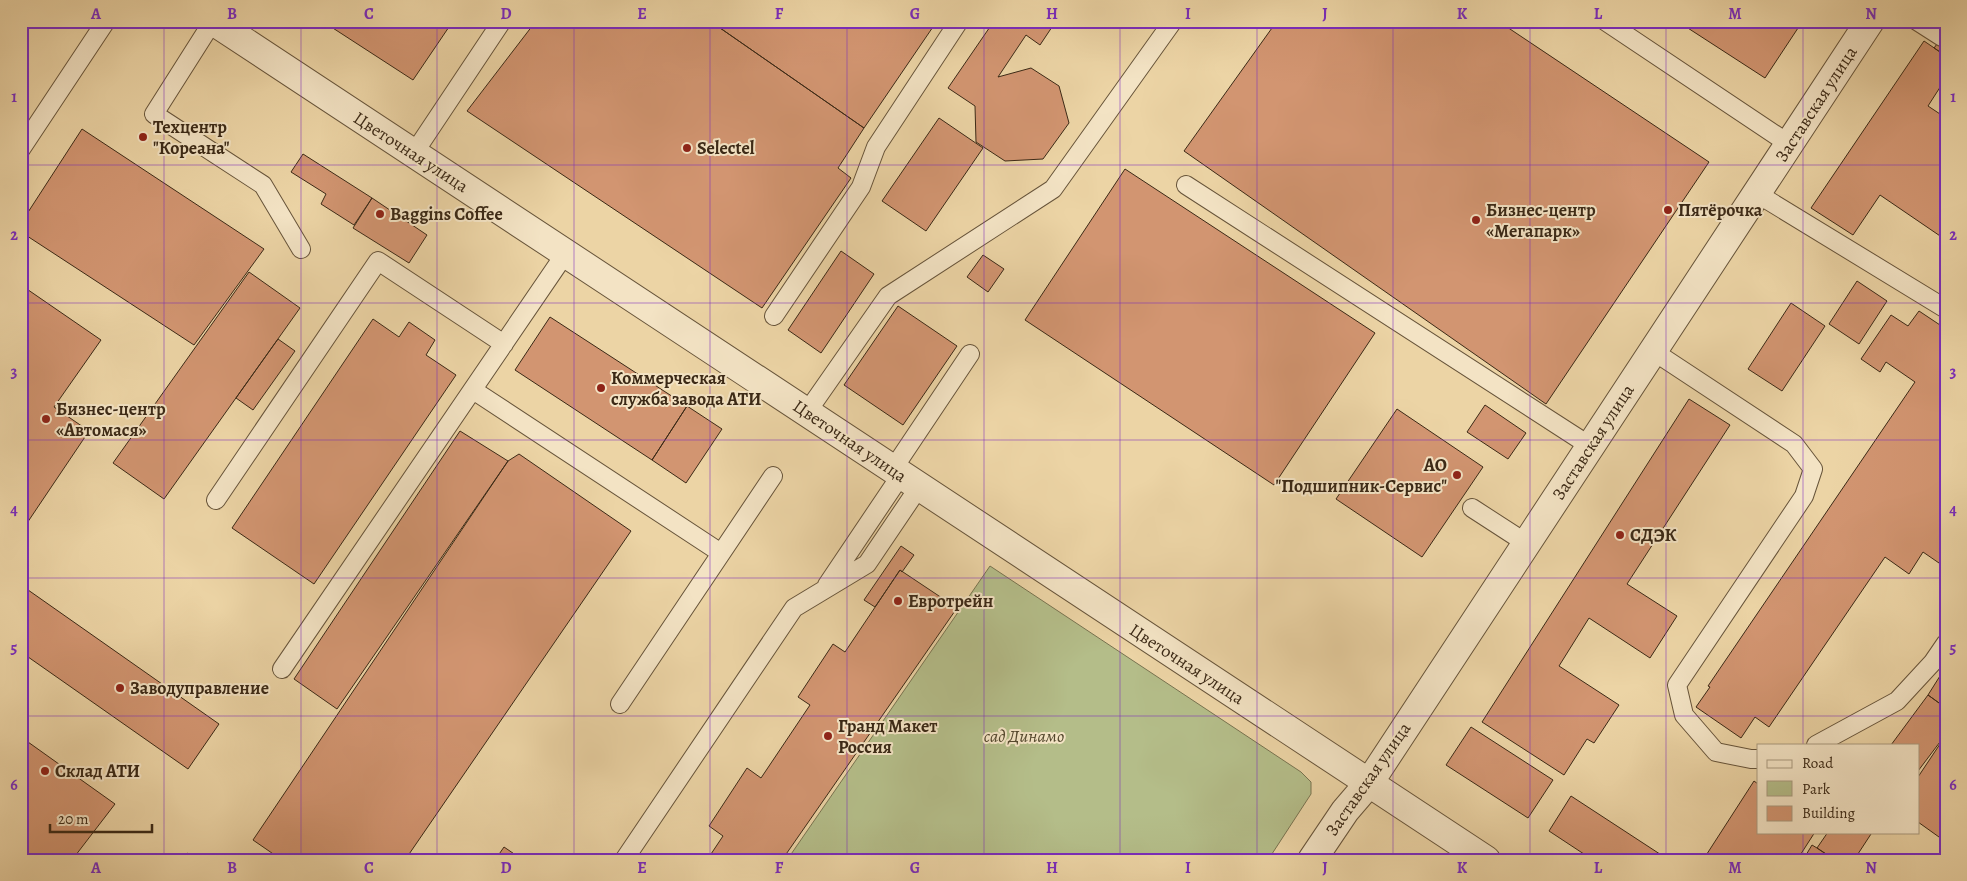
<svg xmlns="http://www.w3.org/2000/svg" width="1967" height="881" font-family="Alegreya,serif">
	<style>
		.green { fill: #b4bd89; stroke: #787350 }
		.building { fill: #d29571; stroke: #3b2916 }
		.lines { fill: none; stroke-linecap: round; stroke-linejoin: round }
		.service-casing { stroke: #67543a; stroke-width: 20 }
		.minor-casing { stroke: #67543a; stroke-width: 30 }
		.service { stroke: #f3e3c4; stroke-width: 18 }
		.minor { stroke: #f3e3c4; stroke-width: 28 }
		.grid { fill: none; stroke: #7b2cbf; stroke-width: 1; stroke-opacity: 0.55 }
		.poi-dot { fill: #8f2418; stroke: #f3e3c4; stroke-width: 2 }
		.labels { text-anchor: middle; stroke-width: 4; stroke-linejoin: round; paint-order: stroke }
		.street-label { font-size: 18px; fill: #3b2916; stroke: #f3e3c4 }
		.poi-label { font-size: 18px; font-weight: bold; fill: #3b2916; stroke: #f3e3c4; text-anchor: start }
		.park-label { font-size: 18px; font-style: italic; fill: #53472d; stroke: #f3e3c4 }
		.neatline { fill: none; stroke: #7b2cbf; stroke-width: 2 }
		.grid-label { font-size: 16px; text-anchor: middle; font-weight: bold; fill: #7b2cbf }
	</style>
	<rect width="100%" height="100%" fill="#ecd4a5"/>
	<filter id="stains"><feTurbulence type="fractalNoise" baseFrequency=".004" numOctaves="4"/><feColorMatrix values="0 0 0 0 .2 0 0 0 0 .09 0 0 0 0 .02 0 0 0 .5 -.17"/></filter>
	<radialGradient id="worn" r=".72"><stop offset=".6" stop-color="#630" stop-opacity="0"/><stop offset="1" stop-color="#630" stop-opacity=".3"/></radialGradient>
	<path class="green" d="M990 566 1301 772 1311 782V794L1268 860H787Z"/>
	<path class="building" d="M21 21H32L21 37Z
		M322 21H453L413 80Z
		M536 21H710L864 128 838 168 851 178 762 308 467 111Z
		M710 21H937L864 128Z
		M994 21H1056L1040 45 1026 35 998 77 1031 68 1059 86 1069 123 1043 159 1005 161 976 142 975 106 948 88Z
		M1277 21H1498L1709 162 1546 404 1184 151Z
		M1677 21H1801L1802 22 1765 78Z
		M1946 32V56L1934 48Z
		M1924 41 1946 56V78L1928 106 1946 118V240L1880 195 1853 235 1811 208Z
		M939 118 983 148 926 231 882 201Z
		M82 129 264 249 194 345 21 232V223Z
		M303 154 372 198 354 225 321 204 326 194 291 172Z
		M1125 169 1375 333 1274 485 1025 320Z
		M372 198 427 235 409 263 353 228Z
		M841 251 874 274 821 353 788 330Z
		M983 255 1004 269 988 292 967 277Z
		M249 272 300 308 164 499 113 463Z
		M1857 281 1887 301 1859 344 1829 324Z
		M21 285 101 340 54 407 89 431 21 532Z
		M1791 303 1825 326 1782 391 1748 369Z
		M898 306 957 346 903 425 844 385Z
		M1919 311 1946 329V553L1939 563 1923 552 1909 574 1885 557 1769 727 1755 717 1741 738 1696 707 1710 687 1708 686 1915 382 1886 362 1880 372 1861 359 1891 315 1908 326Z
		M550 317 687 406 652 460 515 370Z
		M373 319 399 337 409 322 435 340 426 355 456 375 314 584 232 528Z
		M278 339 295 351 253 410 236 398Z
		M1689 399 1730 425 1627 584 1677 616 1650 658 1589 618 1559 666 1619 705 1594 743 1587 739 1564 775 1482 722Z
		M1485 405 1526 433 1508 459 1467 432Z
		M687 406 722 429 686 483 652 460Z
		M1397 409 1483 467 1422 557 1336 499Z
		M460 431 508 461 337 709 294 679Z
		M519 454 631 531 405 860H282L253 840 508 461Z
		M901 546 914 555 902 572 900 570 875 607 864 600Z
		M900 570 957 608 782 860H707L723 836 709 826 747 768 761 778 810 705 798 697 833 644 845 652Z
		M21 585 219 724 188 769 21 652Z
		M1945 668H1946V708L1928 695Z
		M1928 695 1946 708V734L1918 771V745H1891Z
		M1471 727 1553 780 1528 818 1446 765Z
		M1946 735V842L1918 822V777Z
		M21 737 115 804 72 860H21Z
		M1754 781 1758 784V832H1815L1797 860H1703Z
		M1571 796 1669 860H1593L1549 831Z
		M1828 832H1869L1871 834 1854 860H1835L1817 848Z
		M1812 845 1817 848 1835 860H1803Z
		M504 847 523 860H495Z
		M187 853 197 860H183Z"/>
	<g class="lines">
		<defs>
			<path id="service" d="M213 21 154 114 263 185 301 249
				M1605 21 1789 144
				M1917 21 1942 37
				M21 149 106 21
				M414 153 502 21
				M1186 185 1590 446
				M1756 193 1946 309
				M774 316 861 187 876 147 959 21
				M1653 351 1794 444 1813 469 1804 496 1677 685 1684 715 1716 752 1751 759H1758
				M473 390 721 553
				M807 412 888 296 1053 189 1173 21
				M893 469 970 354
				M216 500 378 261 504 344
				M1472 508 1526 543
				M827 585 901 475
				M282 669 565 254
				M620 704 773 476
				M1816 745 1897 701 1933 662 1946 643
				M624 860 794 608 867 564 919 487"/>
			<path id="minor" d="M213 21 1486 860
				M1312 860 1345 811 1369 783 1870 21"/>
		</defs>
		<use href="#service" class="service-casing"/>
		<use href="#minor" class="minor-casing"/>
		<use href="#service" class="service"/>
		<use href="#minor" class="minor"/>
	</g>
	<path class="grid" d="M164 21V860M301 21V860M437 21V860M574 21V860M710 21V860M847 21V860M984 21V860M1120 21V860M1257 21V860M1393 21V860M1530 21V860M1666 21V860M1803 21V745M21 165H1946M21 303H1946M21 440H1946M21 578H1946M21 716H1946M1803 832V860"/>
	<g class="poi-dot">
		<circle cx="143" cy="137" r="5"/>
		<circle cx="687" cy="148" r="5"/>
		<circle cx="1668" cy="210" r="5"/>
		<circle cx="380" cy="214" r="5"/>
		<circle cx="1476" cy="220" r="5"/>
		<circle cx="601" cy="388" r="5"/>
		<circle cx="46" cy="419" r="5"/>
		<circle cx="1457" cy="475" r="5"/>
		<circle cx="1620" cy="535" r="5"/>
		<circle cx="898" cy="601" r="5"/>
		<circle cx="120" cy="688" r="5"/>
		<circle cx="828" cy="736" r="5"/>
		<circle cx="45" cy="771" r="5"/>
	</g>
	<g class="labels">
		<g class="street-label">
			<text transform="translate(1816 104) rotate(-57)" y="6">Заставская улица</text>
			<text transform="translate(411 152) rotate(33)" y="6">Цветочная улица</text>
			<text transform="translate(850 441) rotate(34)" y="6">Цветочная улица</text>
			<text transform="translate(1593 442) rotate(-57)" y="6">Заставская улица</text>
			<text transform="translate(1187 664) rotate(33)" y="6">Цветочная улица</text>
			<text transform="translate(1368 779) rotate(-55)" y="6">Заставская улица</text>
		</g>
		<g class="poi-label">
			<text x="153" y="133">Техцентр<tspan x="153" dy="21">"Кореана"</tspan></text>
			<text x="697" y="154">Selectel</text>
			<text x="1486" y="216">Бизнес-центр<tspan x="1486" dy="21">«Мегапарк»</tspan></text>
			<text x="1678" y="216">Пятёрочка</text>
			<text x="390" y="220">Baggins Coffee</text>
			<text x="611" y="384">Коммерческая<tspan x="611" dy="21">служба завода АТИ</tspan></text>
			<text x="56" y="415">Бизнес-центр<tspan x="56" dy="21">«Автомася»</tspan></text>
			<text x="1447" y="471" text-anchor="end">АО<tspan x="1447" dy="21">"Подшипник-Сервис"</tspan></text>
			<text x="1630" y="541">СДЭК</text>
			<text x="908" y="607">Евротрейн</text>
			<text x="130" y="694">Заводуправление</text>
			<text x="838" y="732">Гранд Макет<tspan x="838" dy="21">Россия</tspan></text>
			<text x="55" y="777">Склад АТИ</text>
		</g>
		<g class="park-label">
			<text x="1024" y="742">сад Динамо</text>
		</g>
	</g>
	<rect width="1967" height="881" fill="none" stroke="#ecd4a5" stroke-width="55"/>
	<rect x="1757" y="744" width="162" height="90" fill="#f3e3c4" stroke="#a9997e"/>
	<rect x="1767" y="760" width="25" height="8" fill="#f3e3c4" stroke="#a9997e"/>
	<text x="1802" y="768" font-size="15" fill="#3b2916">Road</text>
	<rect x="1767" y="781" width="25" height="15" fill="#b4bd89" stroke="#a9997e"/>
	<text x="1802" y="794" font-size="15" fill="#3b2916">Park</text>
	<rect x="1767" y="806" width="25" height="15" fill="#d29571" stroke="#a9997e"/>
	<text x="1802" y="818" font-size="15" fill="#3b2916">Building</text>
	<path d="M50 824v8h102v-8" fill="none" stroke="#3b2916" stroke-width="2.5"/>
	<text x="58" y="824" font-size="15" fill="#3b2916" stroke="#f3e3c4" stroke-width="4" paint-order="stroke">20 m</text>
	<rect x="28" y="28" width="1912" height="826" class="neatline"/>
	<g class="grid-label">
		<text x="96" y="19">A</text>
		<text x="232" y="19">B</text>
		<text x="369" y="19">C</text>
		<text x="506" y="19">D</text>
		<text x="642" y="19">E</text>
		<text x="779" y="19">F</text>
		<text x="915" y="19">G</text>
		<text x="1052" y="19">H</text>
		<text x="1188" y="19">I</text>
		<text x="1325" y="19">J</text>
		<text x="1462" y="19">K</text>
		<text x="1598" y="19">L</text>
		<text x="1735" y="19">M</text>
		<text x="1871" y="19">N</text>
		<text x="14" y="102">1</text>
		<text x="1953" y="102">1</text>
		<text x="14" y="240">2</text>
		<text x="1953" y="240">2</text>
		<text x="14" y="377">3</text>
		<text x="1953" y="377">3</text>
		<text x="14" y="515">4</text>
		<text x="1953" y="515">4</text>
		<text x="14" y="653">5</text>
		<text x="1953" y="653">5</text>
		<text x="14" y="790">6</text>
		<text x="1953" y="790">6</text>
		<text x="96" y="873">A</text>
		<text x="232" y="873">B</text>
		<text x="369" y="873">C</text>
		<text x="506" y="873">D</text>
		<text x="642" y="873">E</text>
		<text x="779" y="873">F</text>
		<text x="915" y="873">G</text>
		<text x="1052" y="873">H</text>
		<text x="1188" y="873">I</text>
		<text x="1325" y="873">J</text>
		<text x="1462" y="873">K</text>
		<text x="1598" y="873">L</text>
		<text x="1735" y="873">M</text>
		<text x="1871" y="873">N</text>
	</g>
	<rect width="100%" height="100%" filter="url(#stains)"/>
	<rect width="100%" height="100%" fill="url(#worn)"/>
</svg>
